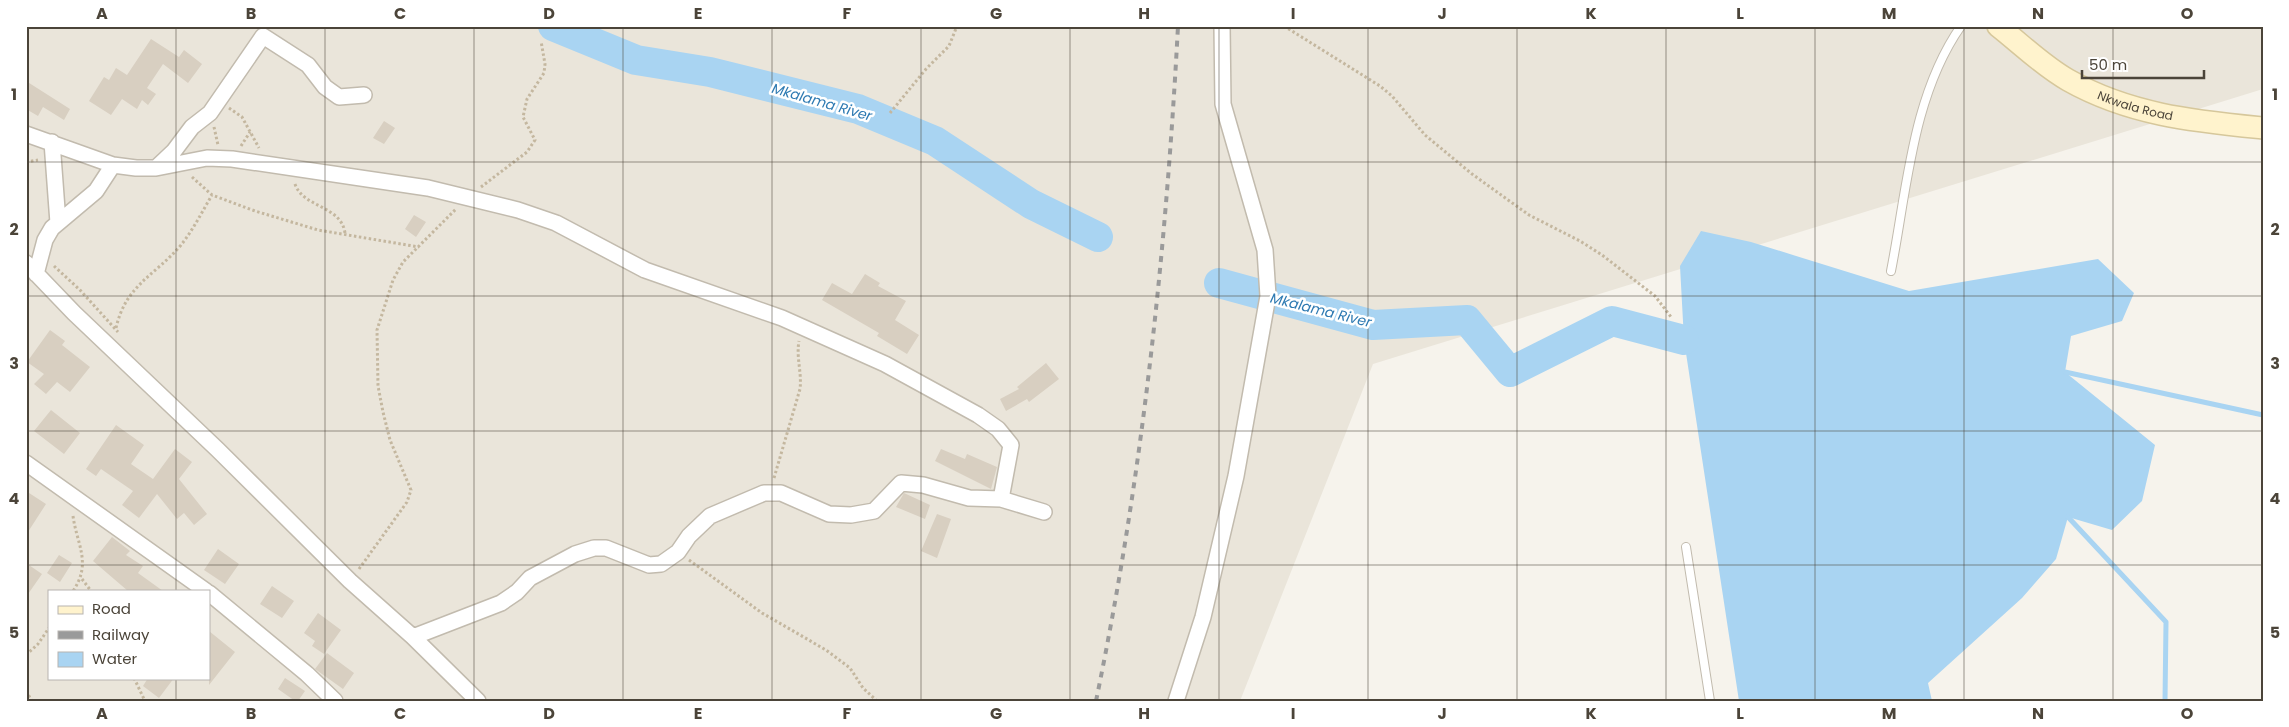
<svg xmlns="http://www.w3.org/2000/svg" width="2289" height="727" font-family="Poppins,sans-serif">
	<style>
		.residential { fill: #eae5da; fill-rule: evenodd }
		.water { fill: #a9d4f2 }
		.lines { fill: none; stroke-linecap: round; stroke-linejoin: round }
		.stream { stroke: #a9d4f2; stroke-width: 5 }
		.river { stroke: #a9d4f2; stroke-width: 30 }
		.building { fill: #d8cfc1 }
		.lane-casing { stroke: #c2bbae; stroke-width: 10 }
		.street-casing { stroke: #c2bbae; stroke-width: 18 }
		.secondary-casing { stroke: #d6c79b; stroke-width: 24 }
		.path { stroke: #c4b79f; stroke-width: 3; stroke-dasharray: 2.5 2.5; stroke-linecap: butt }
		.lane { stroke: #fff; stroke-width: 8 }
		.street { stroke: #fff; stroke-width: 15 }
		.secondary { stroke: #fff3cd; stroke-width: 21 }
		.rail { stroke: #9a9a9a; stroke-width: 4; stroke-dasharray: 6 6; stroke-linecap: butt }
		.grid { fill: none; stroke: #4b4439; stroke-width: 1; stroke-opacity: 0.55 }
		.labels { text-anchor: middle; stroke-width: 5; stroke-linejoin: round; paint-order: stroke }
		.street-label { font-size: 12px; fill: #4b4439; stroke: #fff }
		.water-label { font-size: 14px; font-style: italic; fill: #2e7ab2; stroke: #fff }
		.neatline { fill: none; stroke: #4b4439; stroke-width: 2 }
		.grid-label { font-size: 16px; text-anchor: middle; font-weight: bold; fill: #4b4439 }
	</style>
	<rect width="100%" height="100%" fill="#f6f3ec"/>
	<path class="residential" d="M26 26H2263V89L1373 364 1240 701H26ZM49 591H209V678H49Z"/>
	<path class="water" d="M1701 231 1751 242 1909 291 2098 259 2134 293 2122 321 2071 336 2065 372 2155 445 2142 501 2112 530 2068 517 2056 559 2022 598 1928 683 1932 701H1739L1684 340 1680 266Z"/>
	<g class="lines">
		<path class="stream" d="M2065 372 2263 415
			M2068 517 2166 622 2165 701"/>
		<path class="river" d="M553 26 636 60 710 72 858 109 935 141 1031 204 1098 237
			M1219 283 1373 325 1467 320 1510 372 1612 321 1684 340"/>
	</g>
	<path class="building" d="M151 39 179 57 184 50 202 64 188 83 163 64 147 88 156 94 148 105 142 100 137 109 122 99 111 115 89 101 104 77 109 80 116 68 127 75Z
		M26 81 70 109 64 120 43 107 38 116 26 109Z
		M384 121 395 128 384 144 373 138Z
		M414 215 426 222 416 237 405 229Z
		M865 274 880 283 878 286 906 301 895 320 919 335 907 354 877 336 879 333 822 300 832 283 852 294Z
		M50 330 65 341 62 345 90 367 70 392 57 382 46 394 34 384 44 374 27 362Z
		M1046 363 1059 379 1029 402 1027 399 1006 411 1000 399 1019 389 1017 387Z
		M51 410 80 433 64 454 34 431Z
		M116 425 144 445 131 464 153 479 175 449 192 462 179 479 207 514 194 525 184 513 177 519 157 494 139 518 122 505 133 491 101 469 96 476 86 469Z
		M941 449 965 459 967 454 997 467 991 489 935 461Z
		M26 491 46 504 26 535Z
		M904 493 930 505 925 519 896 507Z
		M937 514 951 519 937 558 921 551Z
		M112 537 130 551 126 555 143 566 138 573 163 591H128L93 561Z
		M218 549 239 564 225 584 204 570Z
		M59 555 72 563 60 582 47 573Z
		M26 563 42 574 26 597Z
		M272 586 294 601 282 618 260 604Z
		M318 613 341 630 324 654 312 646 315 641 304 633Z
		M209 631 235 652 209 685Z
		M327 653 354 673 343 689 315 669Z
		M148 678H174L159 698 143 686Z
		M285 678 305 691 298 701H295L278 689Z"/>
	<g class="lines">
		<defs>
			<path id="lane" d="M1891 271C1907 190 1912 96 1961 26
				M1686 547 1710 701"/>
			<path id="street" d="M26 134 113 165 136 168H156L207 158 232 159 428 188 518 210 556 223 645 270 782 318 885 364 978 415 998 429 1011 445 1001 499
				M52 142 58 223
				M156 168 174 151 192 127 210 113 263 36 308 65 325 87 339 97 364 95
				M26 263 74 313 218 450 350 581 413 637 478 701
				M36 274 45 240 52 228 96 191 113 165
				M26 463 206 591
				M209 593 307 674 335 701
				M413 637 501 603 517 592 530 578 575 554 594 548H606L649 565 661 564 678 552 689 536 710 516 764 493H781L829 514 851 515 874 511 901 483 923 485 969 498 1001 499 1044 512
				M1176 701 1203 617 1236 476 1268 296 1265 250 1223 104 1222 26"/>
			<g id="secondary">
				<path id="s1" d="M1998 26C2021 44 2043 66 2068 80 2130 115 2194 121 2263 128"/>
			</g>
		</defs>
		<use href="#lane" class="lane-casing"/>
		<use href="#street" class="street-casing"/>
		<use href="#secondary" class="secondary-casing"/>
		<path class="path" d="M1284 26 1380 86 1392 96 1425 135 1472 174 1529 215 1580 241 1602 255 1655 296 1671 317
			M229 108 242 117 259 148
			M890 113 926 69 949 46 957 26
			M214 127 218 145
			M241 146 250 132
			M26 162 38 160
			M192 177 212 195 255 211 318 230 419 247
			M295 184C303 208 341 205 345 233
			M481 187 527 152 535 140 523 117 527 99 544 73 545 64 541 41
			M54 266 80 290 118 332
			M116 328C126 284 155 276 181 245 193 230 202 212 212 195
			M774 478 800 389C802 373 796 357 799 341
			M73 516C77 545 92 563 73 591
			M689 560 762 613 826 650 850 668 863 688 877 701
			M359 569 407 502 411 490 390 440 383 412 378 386 377 330 393 280 403 262 456 209
			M82 579 91 591
			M26 655 38 644 49 628
			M134 678 145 701
			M26 691 32 701"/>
		<use href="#lane" class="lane"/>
		<use href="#street" class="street"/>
		<use href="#secondary" class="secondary"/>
		<path class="rail" d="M1096 701C1142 478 1166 253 1178 26"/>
	</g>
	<path class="grid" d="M176 26V591M325 26V701M474 26V701M623 26V701M772 26V701M921 26V701M1070 26V701M1219 26V701M1368 26V701M1517 26V701M1666 26V701M1815 26V701M1964 26V701M2113 26V701M26 162H2263M26 296H2263M26 431H2263M26 565H2263M176 678V701"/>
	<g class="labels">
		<g class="street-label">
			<text dy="4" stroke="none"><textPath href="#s1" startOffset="161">Nkwala Road</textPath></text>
		</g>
		<g class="water-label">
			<text transform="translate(822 102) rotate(16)" y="5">Mkalama River</text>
			<text transform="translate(1321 310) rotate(14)" y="5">Mkalama River</text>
		</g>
	</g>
	<rect width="2289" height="727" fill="none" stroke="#ffffff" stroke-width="55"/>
	<rect x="48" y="590" width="162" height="90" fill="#ffffff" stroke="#b7b4b0"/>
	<rect x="58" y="606" width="25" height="8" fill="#fff3cd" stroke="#b7b4b0"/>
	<text x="92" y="614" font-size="15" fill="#4b4439">Road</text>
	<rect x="58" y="631" width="25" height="8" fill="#9a9a9a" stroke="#b7b4b0"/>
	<text x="92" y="640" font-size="15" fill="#4b4439">Railway</text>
	<rect x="58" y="652" width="25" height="15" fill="#a9d4f2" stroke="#b7b4b0"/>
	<text x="92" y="664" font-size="15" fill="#4b4439">Water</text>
	<path d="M2082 70v8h122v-8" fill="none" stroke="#4b4439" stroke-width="2.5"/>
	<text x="2089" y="70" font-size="15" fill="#4b4439" stroke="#ffffff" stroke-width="4" paint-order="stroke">50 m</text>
	<rect x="28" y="28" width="2234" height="672" class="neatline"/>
	<g class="grid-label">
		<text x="102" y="19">A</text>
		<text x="251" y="19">B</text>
		<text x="400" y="19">C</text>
		<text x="549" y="19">D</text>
		<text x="698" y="19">E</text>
		<text x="847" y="19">F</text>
		<text x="996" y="19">G</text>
		<text x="1144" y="19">H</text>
		<text x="1293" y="19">I</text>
		<text x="1442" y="19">J</text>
		<text x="1591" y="19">K</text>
		<text x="1740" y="19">L</text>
		<text x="1889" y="19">M</text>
		<text x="2038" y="19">N</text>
		<text x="2187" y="19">O</text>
		<text x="14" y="100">1</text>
		<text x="2275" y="100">1</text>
		<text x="14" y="235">2</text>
		<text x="2275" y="235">2</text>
		<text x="14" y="369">3</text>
		<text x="2275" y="369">3</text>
		<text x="14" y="504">4</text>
		<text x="2275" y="504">4</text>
		<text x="14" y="638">5</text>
		<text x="2275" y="638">5</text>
		<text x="102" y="719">A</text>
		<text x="251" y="719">B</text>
		<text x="400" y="719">C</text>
		<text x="549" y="719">D</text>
		<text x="698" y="719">E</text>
		<text x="847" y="719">F</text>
		<text x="996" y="719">G</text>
		<text x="1144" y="719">H</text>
		<text x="1293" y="719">I</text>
		<text x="1442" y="719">J</text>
		<text x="1591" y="719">K</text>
		<text x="1740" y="719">L</text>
		<text x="1889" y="719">M</text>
		<text x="2038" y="719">N</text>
		<text x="2187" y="719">O</text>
	</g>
</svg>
